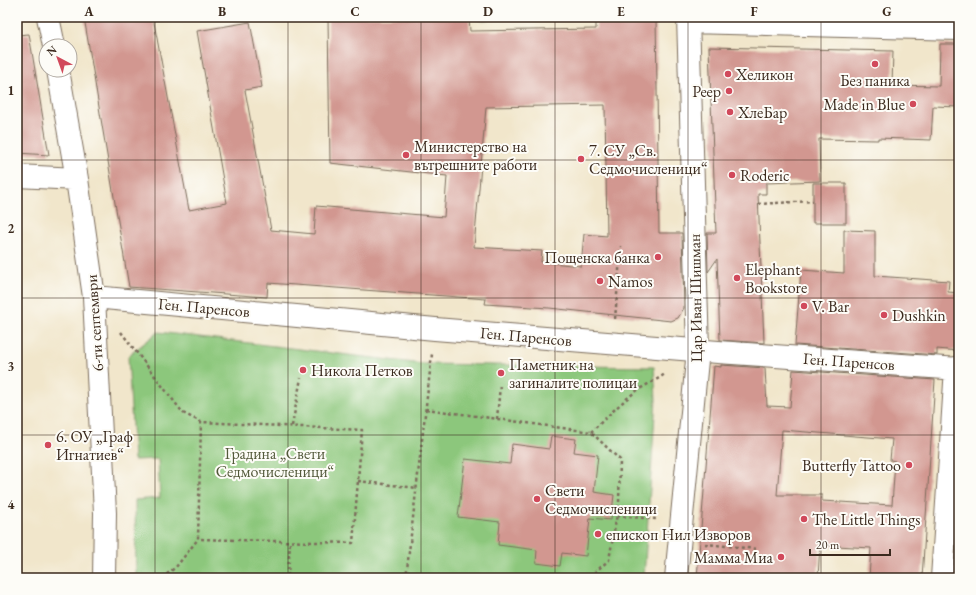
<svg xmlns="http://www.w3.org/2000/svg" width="976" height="595" font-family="'EB Garamond',serif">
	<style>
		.green { fill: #8cc77c; stroke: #64784d }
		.building { fill: #d29790; fill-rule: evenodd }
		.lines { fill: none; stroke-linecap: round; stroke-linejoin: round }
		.minor-casing { stroke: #7b6c5b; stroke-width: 24 }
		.path { stroke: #7b6c5b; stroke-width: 2.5; stroke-dasharray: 3 3; stroke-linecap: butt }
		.minor { stroke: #fff; stroke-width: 22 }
		.grid { fill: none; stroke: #3b2a1e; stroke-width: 1; stroke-opacity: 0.55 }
		.poi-dot { fill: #d1495b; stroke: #fdfcf7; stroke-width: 1.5 }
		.labels { text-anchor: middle; stroke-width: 4; stroke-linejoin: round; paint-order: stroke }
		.poi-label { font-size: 16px; fill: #3b2a1e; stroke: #fdfcf7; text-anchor: start }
		.street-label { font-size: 16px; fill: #3b2a1e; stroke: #fdfcf7 }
		.park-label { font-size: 16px; fill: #53593a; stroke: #fdfcf7 }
		.neatline { fill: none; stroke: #3b2a1e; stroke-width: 1.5 }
		.grid-label { font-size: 13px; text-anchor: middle; font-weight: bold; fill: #3b2a1e }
	</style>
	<rect width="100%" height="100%" fill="#fdfcf7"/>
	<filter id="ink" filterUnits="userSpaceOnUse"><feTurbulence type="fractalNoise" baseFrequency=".025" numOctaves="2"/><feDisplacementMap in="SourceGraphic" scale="8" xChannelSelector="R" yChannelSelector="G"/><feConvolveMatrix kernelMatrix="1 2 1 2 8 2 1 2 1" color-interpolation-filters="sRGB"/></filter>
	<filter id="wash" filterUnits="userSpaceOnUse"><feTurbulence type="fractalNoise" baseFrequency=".012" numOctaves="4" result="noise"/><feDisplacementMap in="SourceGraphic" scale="16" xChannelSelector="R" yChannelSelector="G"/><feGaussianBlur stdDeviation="0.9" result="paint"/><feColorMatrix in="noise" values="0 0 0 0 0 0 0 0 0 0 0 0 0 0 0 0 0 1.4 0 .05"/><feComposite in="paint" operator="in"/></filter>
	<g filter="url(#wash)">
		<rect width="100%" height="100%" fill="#f1e6cb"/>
		<path class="green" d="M479 17H542L479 20Z
			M158 332 423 364 654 367 656 399 644 578H136L135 500 160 498 158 459 134 460 128 356Z"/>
		<g id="blocks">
			<path class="building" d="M84 17H153L189 210 227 203 197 31 250 22 262 87 245 90 271 230 314 234 316 206 444 217 447 176 330 163 328 17H469L470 31 596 29V17H656L659 233H682L684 308 678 318 671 321 549 308 485 304 486 299 268 283 267 297 129 287ZM605 105 607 236 584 234 581 266 541 262 542 251 474 247 486 107Z
				M29 34 49 155 17 153V35Z
				M940 44H959V107L933 106 931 140 878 138V140L819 139 820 181 766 183V194H758L764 343 720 340 717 259 708 272 707 233H716L709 47 893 51 892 85 939 86Z
				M813 183H846V223H813Z
				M844 230 875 231V276L949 281 948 292 959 293V351L937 349V355L795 345 801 270 844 273Z
				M721 365 765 368 767 406 790 407 793 370 935 380 922 578H869L871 548 820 545 818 578 766 574 765 578H697L714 366 721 367ZM782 430 892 439 890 460 895 461 892 505 822 501V495H777Z
				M551 436 576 439 574 452 598 455 594 492 614 495 611 520 590 518 586 556 562 553 560 566 536 563 537 550 498 545 500 522 458 517 465 459 510 464 512 444 549 449Z"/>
		</g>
	</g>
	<g filter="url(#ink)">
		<use href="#blocks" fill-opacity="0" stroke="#7b6c5b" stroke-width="1"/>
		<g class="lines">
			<defs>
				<path id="minor" d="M48 17 54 46
					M688 22 959 29
					M58 70 77 179 94 297 105 513 104 578
					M17 176 77 179
					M94 297 435 329 718 352 959 369
					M676 578 698 350 688 17
					M942 578 956 368"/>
			</defs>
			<use href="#minor" class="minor-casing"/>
			<path class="path" d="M758 204 813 201
				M615 319 621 246
				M121 332 183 413 201 422
				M426 409 591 432 620 460 619 503 609 560 588 578
				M497 419 500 385
				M292 426 301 378
				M591 432C606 418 621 402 638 390 647 384 657 380 665 374
				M358 481 417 488
				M617 516 656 519
				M705 544 758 549
				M288 576 290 542
				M162 578 176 567 198 539 201 422 362 430 353 543 198 539
				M406 578 432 354"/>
			<use href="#minor" class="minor"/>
		</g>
	</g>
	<path class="grid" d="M155 17V578M288 17V578M421 17V578M555 17V578M688 17V578M821 17V578M17 160H959M17 298H959M17 435H959"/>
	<g class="poi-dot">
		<circle cx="875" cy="64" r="4"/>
		<circle cx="728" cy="74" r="4"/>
		<circle cx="729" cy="91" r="4"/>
		<circle cx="913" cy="104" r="4"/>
		<circle cx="730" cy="112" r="4"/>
		<circle cx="406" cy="155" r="4"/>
		<circle cx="581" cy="159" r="4"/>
		<circle cx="732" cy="175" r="4"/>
		<circle cx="658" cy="257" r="4"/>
		<circle cx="737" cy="278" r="4"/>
		<circle cx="600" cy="281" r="4"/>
		<circle cx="804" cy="306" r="4"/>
		<circle cx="884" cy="315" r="4"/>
		<circle cx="303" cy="370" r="4"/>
		<circle cx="501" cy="373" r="4"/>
		<circle cx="48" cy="445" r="4"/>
		<circle cx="909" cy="465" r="4"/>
		<circle cx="537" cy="499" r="4"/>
		<circle cx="804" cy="519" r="4"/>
		<circle cx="598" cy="534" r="4"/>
		<circle cx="781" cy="557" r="4"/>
	</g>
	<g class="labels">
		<g class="poi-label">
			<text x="736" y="80">Хеликон</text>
			<text x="875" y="86" text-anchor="middle">Без паника</text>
			<text x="721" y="97" text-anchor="end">Peep</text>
			<text x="905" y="110" text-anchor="end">Made in Blue</text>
			<text x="738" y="118">ХлеБар</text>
			<text x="414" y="152">Министерство на<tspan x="414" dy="18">вътрешните работи</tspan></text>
			<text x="589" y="156">7. СУ „Св.<tspan x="589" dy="18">Седмочисленици“</tspan></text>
			<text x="740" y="181">Roderic</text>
			<text x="650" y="263" text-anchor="end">Пощенска банка</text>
			<text x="745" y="275">Elephant<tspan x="745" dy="18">Bookstore</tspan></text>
			<text x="608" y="287">Namos</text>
			<text x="812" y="312">V. Bar</text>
			<text x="892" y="321">Dushkin</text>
			<text x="509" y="370">Паметник на<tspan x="509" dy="18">загиналите полицаи</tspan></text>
			<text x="311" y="376">Никола Петков</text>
			<text x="56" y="442">6. ОУ „Граф<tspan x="56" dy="18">Игнатиев“</tspan></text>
			<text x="901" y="471" text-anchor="end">Butterfly Tattoo</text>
			<text x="545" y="496">Свети<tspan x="545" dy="18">Седмочисленици</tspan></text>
			<text x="812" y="525">The Little Things</text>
			<text x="606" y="540">епископ Нил Изворов</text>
			<text x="773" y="563" text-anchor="end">Мамма Миа</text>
		</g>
		<g class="street-label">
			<text transform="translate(695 298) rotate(-91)" y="6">Цар Иван Шишман</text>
			<text transform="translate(204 307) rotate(5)" y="6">Ген. Паренсов</text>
			<text transform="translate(94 323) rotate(-94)" y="6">6-ти септември</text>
			<text transform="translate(526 336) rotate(5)" y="6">Ген. Паренсов</text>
			<text transform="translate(849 361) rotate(4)" y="6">Ген. Паренсов</text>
		</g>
		<g class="park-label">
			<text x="275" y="459">Градина „Свети<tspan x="275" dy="18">Седмочисленици“</tspan></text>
		</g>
	</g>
	<rect width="976" height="595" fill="none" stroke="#fdfcf7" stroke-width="44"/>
	<g transform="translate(58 58) rotate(319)"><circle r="19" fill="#fdfcf7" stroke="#afa8a0"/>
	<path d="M0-3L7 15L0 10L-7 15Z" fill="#d1495b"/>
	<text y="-6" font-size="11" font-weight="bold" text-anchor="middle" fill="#3b2a1e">N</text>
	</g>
	<path d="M810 549v6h80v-6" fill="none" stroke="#3b2a1e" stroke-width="2"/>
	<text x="816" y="549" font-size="12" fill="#3b2a1e" stroke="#fdfcf7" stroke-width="3" paint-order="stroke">20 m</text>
	<rect x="22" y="22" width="932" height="551" class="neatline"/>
	<g class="grid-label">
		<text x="89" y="16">A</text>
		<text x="222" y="16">B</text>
		<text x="355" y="16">C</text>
		<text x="488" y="16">D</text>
		<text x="621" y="16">E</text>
		<text x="754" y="16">F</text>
		<text x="887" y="16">G</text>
		<text x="11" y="95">1</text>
		<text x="11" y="233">2</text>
		<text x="11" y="371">3</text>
		<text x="11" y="509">4</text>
	</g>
</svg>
